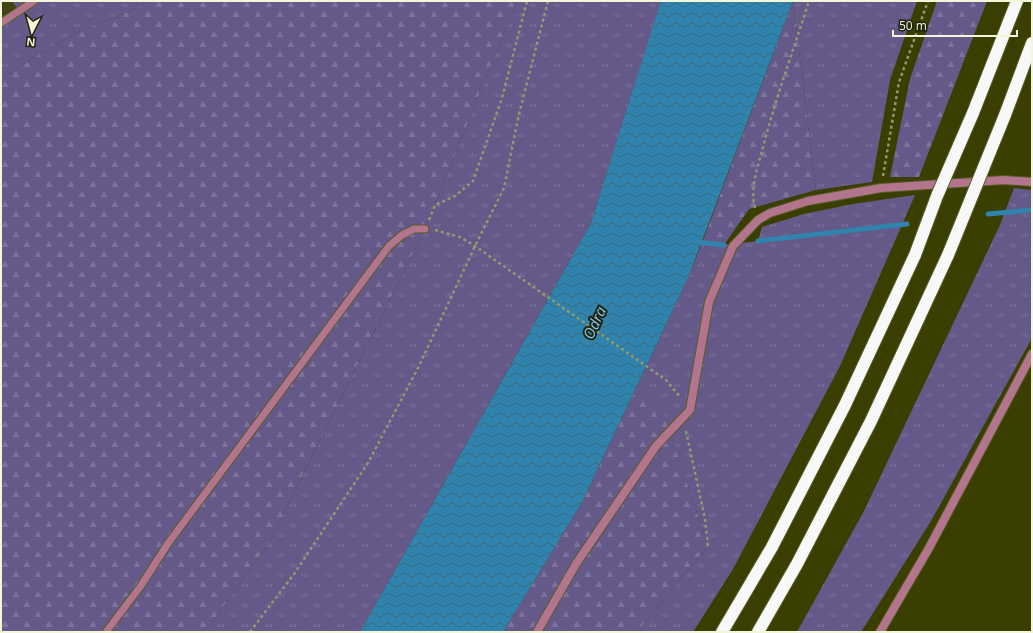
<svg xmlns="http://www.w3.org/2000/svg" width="1033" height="633" font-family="'Open Sans',sans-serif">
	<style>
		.built { fill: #404513 }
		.grass { fill: url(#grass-tufts) }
		.forest { fill: url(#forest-firs) }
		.water { fill: url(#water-waves) }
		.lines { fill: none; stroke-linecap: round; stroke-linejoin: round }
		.stream { stroke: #2f83ad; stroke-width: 5 }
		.service-casing { stroke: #575c24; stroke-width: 9 }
		.minor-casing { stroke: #575c24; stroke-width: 10 }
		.motorway-casing { stroke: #575c24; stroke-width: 14 }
		.path { stroke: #94996b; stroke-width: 2.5; stroke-dasharray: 3 3; stroke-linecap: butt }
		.service { stroke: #b3748d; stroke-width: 7 }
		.minor { stroke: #b3748d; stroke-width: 8 }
		.motorway { stroke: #f8f8f8; stroke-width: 12 }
		.motorway-bridge-casing { stroke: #575c24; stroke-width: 14; stroke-linecap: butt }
		.motorway-bridge { stroke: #f8f8f8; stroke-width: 12 }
		.labels { text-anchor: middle; stroke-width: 4; stroke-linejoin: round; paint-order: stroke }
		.water-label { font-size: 15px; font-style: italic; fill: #7fc9f3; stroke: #21240d }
	</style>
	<defs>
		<pattern id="grass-tufts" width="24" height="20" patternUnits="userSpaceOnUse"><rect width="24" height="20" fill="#65598a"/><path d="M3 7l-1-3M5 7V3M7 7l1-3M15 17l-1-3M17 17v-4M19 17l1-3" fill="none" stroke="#7c729a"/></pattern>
		<pattern id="forest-firs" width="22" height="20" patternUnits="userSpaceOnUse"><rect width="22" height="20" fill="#65598a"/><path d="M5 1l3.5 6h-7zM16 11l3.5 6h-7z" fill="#7c729a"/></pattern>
		<pattern id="water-waves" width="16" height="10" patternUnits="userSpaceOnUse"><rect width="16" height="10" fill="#2f83ad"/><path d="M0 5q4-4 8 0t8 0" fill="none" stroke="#396c82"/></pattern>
	</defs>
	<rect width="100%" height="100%" fill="#3a3f01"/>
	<path class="built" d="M1 1H12L19 11 1 23Z"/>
	<path class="grass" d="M12 1H149L116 17 78 32 28 61 1 79V23L19 11Z
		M517 1H662L591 223 360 632H205L270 541 425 229Z
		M793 1H917L890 80 872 182 816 190Z
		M1014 188 1032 190V338L931 521 861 632H797L864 511 1000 225Z
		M915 195 840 366 733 569 693 632H637L708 546 664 415 638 384 688 278 702 243 724 245 758 241 762 227 804 214 853 204Z"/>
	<path class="forest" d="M149 1H517L425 229 270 541 205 632H1V79L28 61 78 32 116 17Z
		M793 1 816 190 749 209 724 245 702 243Z
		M937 1H987L919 177H890L910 79Z
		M638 384 664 414 708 546 637 632H503L581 504Z"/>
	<path class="water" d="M661 1H793L688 278 581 504 503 632H360L591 223Z"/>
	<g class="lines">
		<path class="stream" d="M988 214 1032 210
			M758 241 907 224
			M696 242 724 245"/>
		<defs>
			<path id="service" d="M1 23 34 1
				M106 632 140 587 169 542 389 246 402 235 414 229H425"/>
			<path id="minor" d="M537 632 576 564 656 446 690 410 709 302 733 246 758 220 770 213 808 201 881 188 1004 180 1032 182
				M880 632 929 548 1032 354"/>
			<path id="motorway" d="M973 113 1017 1
				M1005 115 1032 43
				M722 632 772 547 845 405 915 255
				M758 632 797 564 871 421 948 255"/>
		</defs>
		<use href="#service" class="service-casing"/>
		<use href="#minor" class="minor-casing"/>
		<use href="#motorway" class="motorway-casing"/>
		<path class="path" d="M883 176 899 82 928 1
			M755 208C750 189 757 169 762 151 775 100 793 51 809 1
			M429 220 435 205 455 196 473 181 502 98 527 1
			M435 230 460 237 475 246 666 380 680 397
			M686 431 705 519 708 546
			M250 632 294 574 368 463 419 366 475 246 504 188 519 114 548 1"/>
		<use href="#service" class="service"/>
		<use href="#minor" class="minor"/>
		<use href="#motorway" class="motorway"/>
		<defs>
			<path id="motorway-bridge" d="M915 255 937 196 973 113
				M948 255 1005 115"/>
		</defs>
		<use href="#motorway-bridge" class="motorway-bridge-casing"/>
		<use href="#motorway-bridge" class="motorway-bridge"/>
	</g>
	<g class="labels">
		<g class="water-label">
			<text transform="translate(595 323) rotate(-65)" y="5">Odra</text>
		</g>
	</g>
	<rect width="1033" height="633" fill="none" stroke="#f2f7d9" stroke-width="4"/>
	<g transform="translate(32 32) rotate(186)" stroke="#21240d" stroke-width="3" paint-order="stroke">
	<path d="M0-3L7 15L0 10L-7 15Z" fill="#f2f7d9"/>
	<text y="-6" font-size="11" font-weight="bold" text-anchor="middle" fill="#f2f7d9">N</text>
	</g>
	<path d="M893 30v6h124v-6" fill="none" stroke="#f2f7d9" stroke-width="2"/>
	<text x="899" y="30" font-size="12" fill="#f2f7d9" stroke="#21240d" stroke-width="3" paint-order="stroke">50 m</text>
</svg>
